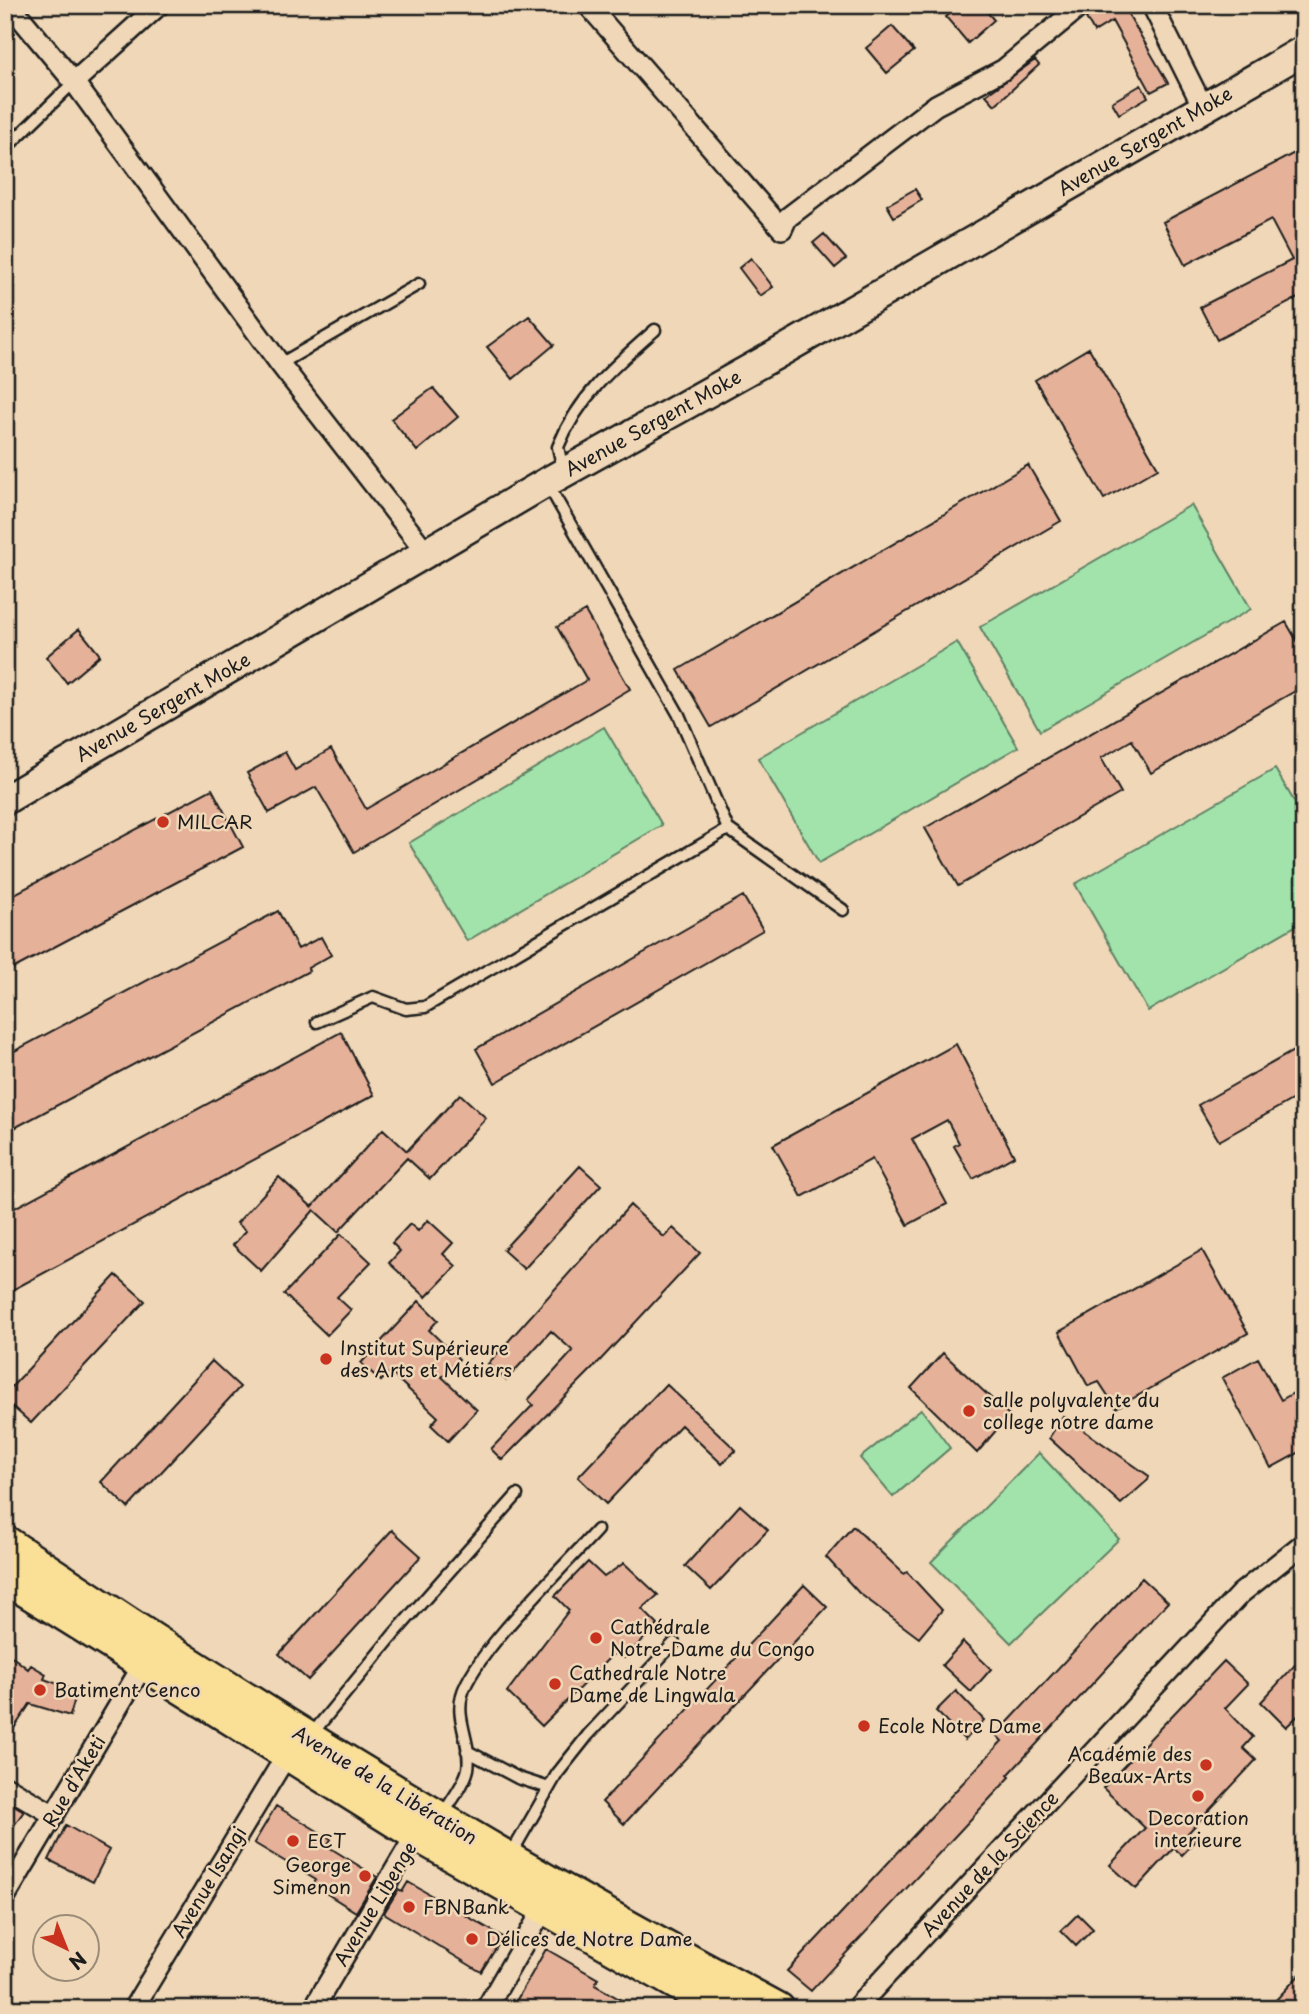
<svg xmlns="http://www.w3.org/2000/svg" width="1309" height="2014" font-family="'Playpen Sans',sans-serif">
	<style>
		.green { fill: #a2e3ac; stroke: #5f8064; stroke-width: 2 }
		.building { fill: #e6b199; stroke: #1c1c1c; stroke-width: 2 }
		.lines { fill: none; stroke-linecap: round; stroke-linejoin: round }
		.lane-casing { stroke: #1c1c1c; stroke-width: 15 }
		.street-casing { stroke: #1c1c1c; stroke-width: 24 }
		.secondary-casing { stroke: #1c1c1c; stroke-width: 33 }
		.primary-casing { stroke: #1c1c1c; stroke-width: 37 }
		.lane { stroke: #efd7b7; stroke-width: 10 }
		.street { stroke: #efd7b7; stroke-width: 19 }
		.secondary { stroke: #efd7b7; stroke-width: 28 }
		.primary { stroke: #fadf96; stroke-width: 32 }
		.poi-dot { fill: #c8321e; stroke: #efd7b7; stroke-width: 2.5 }
		.labels { text-anchor: middle; stroke-width: 5; stroke-linejoin: round; paint-order: stroke }
		.street-label { font-size: 19px; fill: #1c1c1c; stroke: #efd7b7 }
		.poi-label { font-size: 19px; fill: #1c1c1c; stroke: #efd7b7; text-anchor: start }
	</style>
	<rect width="100%" height="100%" fill="#efd7b7"/>
	<filter id="ink" filterUnits="userSpaceOnUse"><feTurbulence type="fractalNoise" baseFrequency=".0143" numOctaves="2"/><feDisplacementMap in="SourceGraphic" scale="14" xChannelSelector="R" yChannelSelector="G"/><feConvolveMatrix kernelMatrix="1 2 1 2 8 2 1 2 1" color-interpolation-filters="sRGB"/></filter>
	<g filter="url(#ink)">
		<path class="green" d="M1191 505 1251 609 1040 731 980 627Z
			M957 642 1018 747 819 863 758 758Z
			M604 727 662 825 467 941 409 843Z
			M1275 769 1304 818V921L1148 1011 1075 884Z
			M921 1409 950 1448 893 1497 860 1458Z
			M1039 1453 1119 1539 1011 1643 931 1562Z"/>
		<path class="building" d="M961 5H981L994 20 968 43 946 17Z
			M1104 5H1137L1127 12 1168 83 1151 92 1112 21 1094 32 1086 18Z
			M892 26 914 51 887 73 866 48Z
			M1035 60 1039 65 995 105 986 95Z
			M1141 85 1148 97 1119 114 1112 102Z
			M1304 148V295L1217 340 1200 307 1292 260 1271 220 1185 265 1163 222Z
			M915 189 922 200 894 217 887 205Z
			M824 234 846 259 835 268 813 243Z
			M751 258 773 287 760 296 739 268Z
			M529 316 554 345 513 379 487 347Z
			M1089 348 1158 468 1104 499 1035 380Z
			M433 388 458 417 417 451 391 419Z
			M1028 465 1061 521 711 727 678 670Z
			M585 611 630 689 354 852 316 787 269 813 247 773 285 752 295 770 331 749 366 809 587 680 557 627Z
			M1286 622 1304 653V686L1151 773 1132 740 1101 758 1121 793 958 886 925 828Z
			M79 629 100 655 67 683 46 657Z
			M212 789 243 847 5 973V899Z
			M743 896 763 930 495 1083 476 1049Z
			M278 911 298 949 321 937 331 955 308 968 309 971 5 1133V1056Z
			M341 1032 374 1095 5 1294V1213Z
			M956 1044 1014 1156 973 1179 954 1146 959 1143 947 1120 912 1139 947 1204 908 1225 872 1159 802 1197 773 1145Z
			M1304 1045V1093L1219 1141 1198 1105Z
			M460 1094 486 1118 430 1179 407 1158 338 1232 314 1210 261 1271 233 1245 246 1231 237 1223 279 1177 312 1207 383 1129 407 1151Z
			M580 1166 601 1185 524 1269 503 1250Z
			M630 1205 664 1237 673 1228 700 1253 593 1368 502 1460 491 1449 533 1405 528 1400 573 1351 551 1331 506 1380 488 1364Z
			M428 1220 453 1243 443 1254 456 1266 426 1297 389 1263 400 1251 392 1243 410 1224 418 1231Z
			M341 1234 371 1262 337 1297 351 1310 327 1335 284 1294Z
			M1202 1250 1248 1333 1116 1408 1099 1382 1088 1386 1059 1332Z
			M116 1275 145 1301 31 1423 5 1400V1394Z
			M419 1301 438 1320 429 1330 459 1359 442 1377 477 1410 448 1441 431 1425 438 1417 390 1372 381 1381 361 1363Z
			M943 1353 1009 1415 977 1453 911 1388Z
			M1258 1358 1281 1400 1304 1387V1450L1271 1468 1222 1378Z
			M212 1361 240 1387 128 1508 101 1482Z
			M666 1384 736 1450 722 1464 681 1425 606 1504 578 1477Z
			M1063 1416 1149 1476 1148 1480 1121 1504 1049 1438Z
			M740 1505 768 1530 711 1590 685 1566Z
			M853 1526 904 1574 907 1572 942 1610 919 1638 859 1593 826 1557Z
			M392 1530 421 1556 308 1680 279 1654Z
			M588 1562 604 1577 624 1563 658 1595 642 1609 658 1625 624 1658 615 1652 542 1726 507 1692 569 1610 555 1596Z
			M1142 1578 1168 1602 1008 1775 1010 1777 811 1991 787 1971 1002 1741 996 1735Z
			M804 1585 827 1607 624 1824 602 1802Z
			M963 1642 991 1669 971 1692 942 1665Z
			M5 1651 28 1669 31 1665 46 1674 44 1679 77 1691 70 1716 30 1704 5 1742V1708L13 1694 5 1688Z
			M1304 1655V1710L1286 1727 1261 1702Z
			M1224 1661 1248 1684 1225 1708 1253 1737 1243 1748 1256 1760 1188 1833 1196 1840 1182 1855 1174 1848 1136 1889 1110 1865 1145 1828 1103 1788Z
			M956 1691 984 1720 965 1740 936 1711Z
			M5 1800 24 1811 5 1838Z
			M276 1806 331 1839 327 1846 377 1877 356 1912 313 1885 316 1880 254 1843Z
			M66 1825 109 1850 93 1882 49 1860Z
			M408 1882 503 1937 481 1972 384 1913 398 1890 402 1892Z
			M1078 1914 1093 1929 1076 1946 1061 1931Z
			M546 1949 598 1979 595 1985 637 2009H525L515 2003Z
			M1304 1970V2009H1281L1274 2002Z"/>
		<g class="lines">
			<defs>
				<path id="lane" d="M5 149 74 82
					M280 364 419 284
					M563 470 558 447C578 397 615 365 655 330
					M547 483 679 715 728 829 843 910
					M317 1022 373 997 406 1009 425 1007 728 829
					M311 1735 394 1634 517 1495
					M467 1751 518 1778 549 1788
					M442 1816C450 1802 465 1784 468 1769 472 1744 455 1720 462 1695 473 1654 565 1566 597 1530
					M510 1856 557 1774 588 1735 674 1643"/>
				<path id="street" d="M10 5 74 82 280 364 426 552
					M588 5 782 229 787 218 936 105 1003 70 1082 5
					M1152 5 1203 107
					M74 82 159 5
					M5 1786 54 1815
					M5 1897 143 1665
					M133 2009 286 1756
					M313 2009 421 1826
					M486 2009 544 1908
					M855 2009 1240 1594 1304 1543"/>
				<path id="secondary" d="M5 800 547 482 775 355 1304 50"/>
				<path id="primary" d="M5 1542C255 1711 512 1867 778 2009
					M5 1577 416 1834 722 2009"/>
			</defs>
			<use href="#lane" class="lane-casing"/>
			<use href="#street" class="street-casing"/>
			<use href="#secondary" class="secondary-casing"/>
			<use href="#primary" class="primary-casing"/>
			<use href="#lane" class="lane"/>
			<use href="#street" class="street"/>
			<use href="#secondary" class="secondary"/>
			<use href="#primary" class="primary"/>
		</g>
	</g>
	<g class="poi-dot">
		<circle cx="163" cy="822" r="7"/>
		<circle cx="326" cy="1359" r="7"/>
		<circle cx="969" cy="1411" r="7"/>
		<circle cx="596" cy="1638" r="7"/>
		<circle cx="555" cy="1684" r="7"/>
		<circle cx="40" cy="1690" r="7"/>
		<circle cx="864" cy="1726" r="7"/>
		<circle cx="1206" cy="1765" r="7"/>
		<circle cx="1198" cy="1796" r="7"/>
		<circle cx="293" cy="1841" r="7"/>
		<circle cx="365" cy="1876" r="7"/>
		<circle cx="409" cy="1907" r="7"/>
		<circle cx="472" cy="1939" r="7"/>
	</g>
	<g class="labels">
		<g class="street-label">
			<text transform="translate(1145 141) rotate(-30)" y="7">Avenue Sergent Moke</text>
			<text transform="translate(653 423) rotate(-29)" y="7">Avenue Sergent Moke</text>
			<text transform="translate(163 707) rotate(-30)" y="7">Avenue Sergent Moke</text>
			<text transform="translate(74 1781) rotate(-59)" y="7">Rue d'Aketi</text>
			<text transform="translate(385 1785) rotate(31)" y="7">Avenue de la Libération</text>
			<text transform="translate(990 1864) rotate(-47)" y="7">Avenue de la Science</text>
			<text transform="translate(209 1882) rotate(-59)" y="7">Avenue Isangi</text>
			<text transform="translate(375 1904) rotate(-59)" y="7">Avenue Libenge</text>
		</g>
		<g class="poi-label">
			<text x="177" y="829">MILCAR</text>
			<text x="340" y="1355">Institut Supérieure<tspan x="340" dy="22">des Arts et Métiers</tspan></text>
			<text x="983" y="1407">salle polyvalente du<tspan x="983" dy="22">college notre dame</tspan></text>
			<text x="610" y="1634">Cathédrale<tspan x="610" dy="22">Notre-Dame du Congo</tspan></text>
			<text x="569" y="1680">Cathedrale Notre<tspan x="569" dy="22">Dame de Lingwala</tspan></text>
			<text x="54" y="1697">Batiment Cenco</text>
			<text x="878" y="1733">Ecole Notre Dame</text>
			<text x="1192" y="1761" text-anchor="end">Académie des<tspan x="1192" dy="22">Beaux-Arts</tspan></text>
			<text x="1198" y="1825" text-anchor="middle">Decoration<tspan x="1198" dy="22">interieure</tspan></text>
			<text x="307" y="1848">ECT</text>
			<text x="351" y="1872" text-anchor="end">George<tspan x="351" dy="22">Simenon</tspan></text>
			<text x="423" y="1914">FBNBank</text>
			<text x="486" y="1946">Délices de Notre Dame</text>
		</g>
	</g>
	<rect width="1309" height="2014" fill="none" stroke="#efd7b7" stroke-width="28"/>
	<rect x="14" y="14" width="1281" height="1986" fill="none" stroke="#1c1c1c" stroke-width="2.5" filter="url(#ink)"/>
	<g transform="translate(66 1948) rotate(137)"><circle r="33" fill="#efd7b7" stroke="#9b8c79" stroke-width="2"/>
	<path d="M0-5L12 26L0 18L-12 26Z" fill="#c8321e"/>
	<text y="-10" font-size="19" font-weight="bold" text-anchor="middle" fill="#1c1c1c">N</text>
	</g>
</svg>
